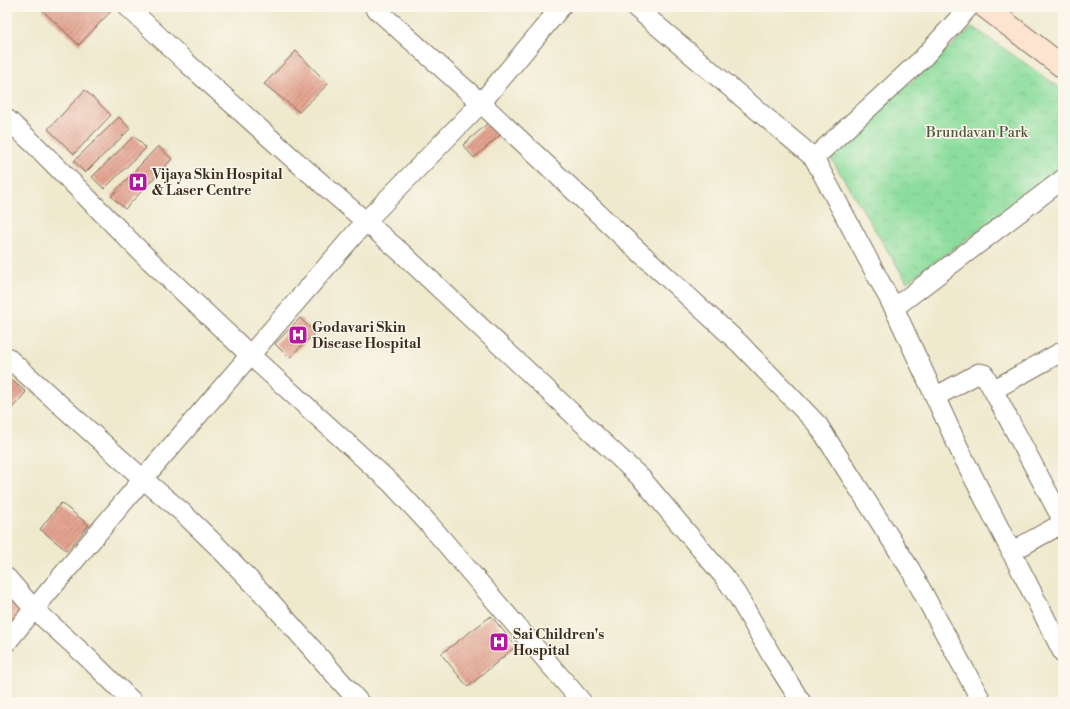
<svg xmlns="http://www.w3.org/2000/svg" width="1070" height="709" font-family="'Libre Bodoni',serif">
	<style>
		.park { fill: url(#park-crowns); stroke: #64845e }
		.building { fill: url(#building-hatch) }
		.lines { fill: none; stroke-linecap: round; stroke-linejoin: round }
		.street-casing { stroke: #7a6d5c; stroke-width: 21 }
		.secondary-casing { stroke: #7a6d5c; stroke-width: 24 }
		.street { stroke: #fff; stroke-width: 19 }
		.secondary { stroke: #fde4d0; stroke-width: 22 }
		.labels { text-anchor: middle; stroke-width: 3; stroke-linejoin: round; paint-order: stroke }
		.park-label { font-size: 14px; fill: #4f573e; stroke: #fbf7ec }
		.poi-label { font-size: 14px; font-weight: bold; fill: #3b2a1e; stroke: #fbf7ec; text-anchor: start }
	</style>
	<defs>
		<pattern id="park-crowns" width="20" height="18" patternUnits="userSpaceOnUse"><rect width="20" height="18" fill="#8cdd9d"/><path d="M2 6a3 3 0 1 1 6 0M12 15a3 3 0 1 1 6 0" fill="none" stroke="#7abe87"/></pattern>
		<pattern id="building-hatch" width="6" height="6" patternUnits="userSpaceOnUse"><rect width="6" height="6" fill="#e4a491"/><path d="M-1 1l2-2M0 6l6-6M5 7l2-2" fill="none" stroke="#ba8676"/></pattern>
	</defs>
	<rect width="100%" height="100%" fill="#fbf7ec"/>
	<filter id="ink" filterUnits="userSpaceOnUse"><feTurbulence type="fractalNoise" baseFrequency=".025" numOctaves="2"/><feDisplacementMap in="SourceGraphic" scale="8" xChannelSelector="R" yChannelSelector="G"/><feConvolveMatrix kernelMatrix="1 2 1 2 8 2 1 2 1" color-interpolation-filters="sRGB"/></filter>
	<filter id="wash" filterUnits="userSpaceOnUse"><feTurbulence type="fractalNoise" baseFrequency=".012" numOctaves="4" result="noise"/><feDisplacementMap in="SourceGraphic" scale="16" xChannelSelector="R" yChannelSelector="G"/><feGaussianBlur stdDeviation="0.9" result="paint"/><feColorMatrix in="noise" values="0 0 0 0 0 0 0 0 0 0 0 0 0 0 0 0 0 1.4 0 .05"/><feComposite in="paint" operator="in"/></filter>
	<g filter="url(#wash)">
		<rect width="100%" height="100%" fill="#efe9ce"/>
		<path class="park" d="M973 27 1063 90V170L907 282 829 155Z"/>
		<g id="blocks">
			<path class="building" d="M47 7H115L79 45 43 11Z
				M296 51 328 84 299 112 264 84Z
				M85 90 111 115 74 154 48 129Z
				M119 117 130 129 85 173 74 161Z
				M495 117 506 130 474 158 463 145Z
				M134 136 146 148 104 189 92 177Z
				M158 146 172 159 125 209 111 196Z
				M300 318 315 333 289 358 275 344Z
				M7 376 26 392 7 414Z
				M61 503 89 525 67 551 40 529Z
				M12 596 29 610 7 635V602Z
				M491 616 516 646 468 687 441 654Z"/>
		</g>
	</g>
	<g filter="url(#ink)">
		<use href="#blocks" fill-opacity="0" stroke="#7a6d5c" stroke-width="1"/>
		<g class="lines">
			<defs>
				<path id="street" d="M128 7 187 63 290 156 403 254 642 479 725 578 737 595 773 658 801 702
					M374 7 481 103 622 236 739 343 818 425 910 569 982 702
					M635 7 814 158 894 308 962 455 1063 653
					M7 119 35 145 141 252 250 355 392 484 429 524 582 702
					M814 158 922 59 969 7
					M894 308 1063 179
					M7 357 143 479 182 512 217 546 270 601 359 702
					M993 390 1063 521
					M935 397 979 373 984 374 993 390 1063 351
					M1011 552 1063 523
					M7 578 34 609 88 658 133 702
					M7 642 34 609 143 479 366 221 481 103 561 7"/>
				<path id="secondary" d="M985 7 1063 67"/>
			</defs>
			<use href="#street" class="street-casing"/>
			<use href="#secondary" class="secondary-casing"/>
			<use href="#street" class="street"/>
			<use href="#secondary" class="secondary"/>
		</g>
	</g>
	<defs>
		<symbol id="hospital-square" viewBox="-11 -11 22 22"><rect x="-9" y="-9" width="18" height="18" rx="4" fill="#b5179e" stroke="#fbf7ec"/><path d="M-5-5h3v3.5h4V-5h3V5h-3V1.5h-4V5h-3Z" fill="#fff"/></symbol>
	</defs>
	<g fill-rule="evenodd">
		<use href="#hospital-square" x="127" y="171" width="22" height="22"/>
		<use href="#hospital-square" x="287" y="324" width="22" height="22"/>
		<use href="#hospital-square" x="488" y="631" width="22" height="22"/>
	</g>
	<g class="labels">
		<g class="park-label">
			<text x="977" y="137">Brundavan Park</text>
		</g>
		<g class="poi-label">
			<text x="152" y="179">Vijaya Skin Hospital<tspan x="152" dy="16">&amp; Laser Centre</tspan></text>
			<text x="312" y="332">Godavari Skin<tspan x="312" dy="16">Disease Hospital</tspan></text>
			<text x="513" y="639">Sai Children's<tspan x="513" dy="16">Hospital</tspan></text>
		</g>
	</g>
	<rect width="1070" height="709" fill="none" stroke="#fbf7ec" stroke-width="24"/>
</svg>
